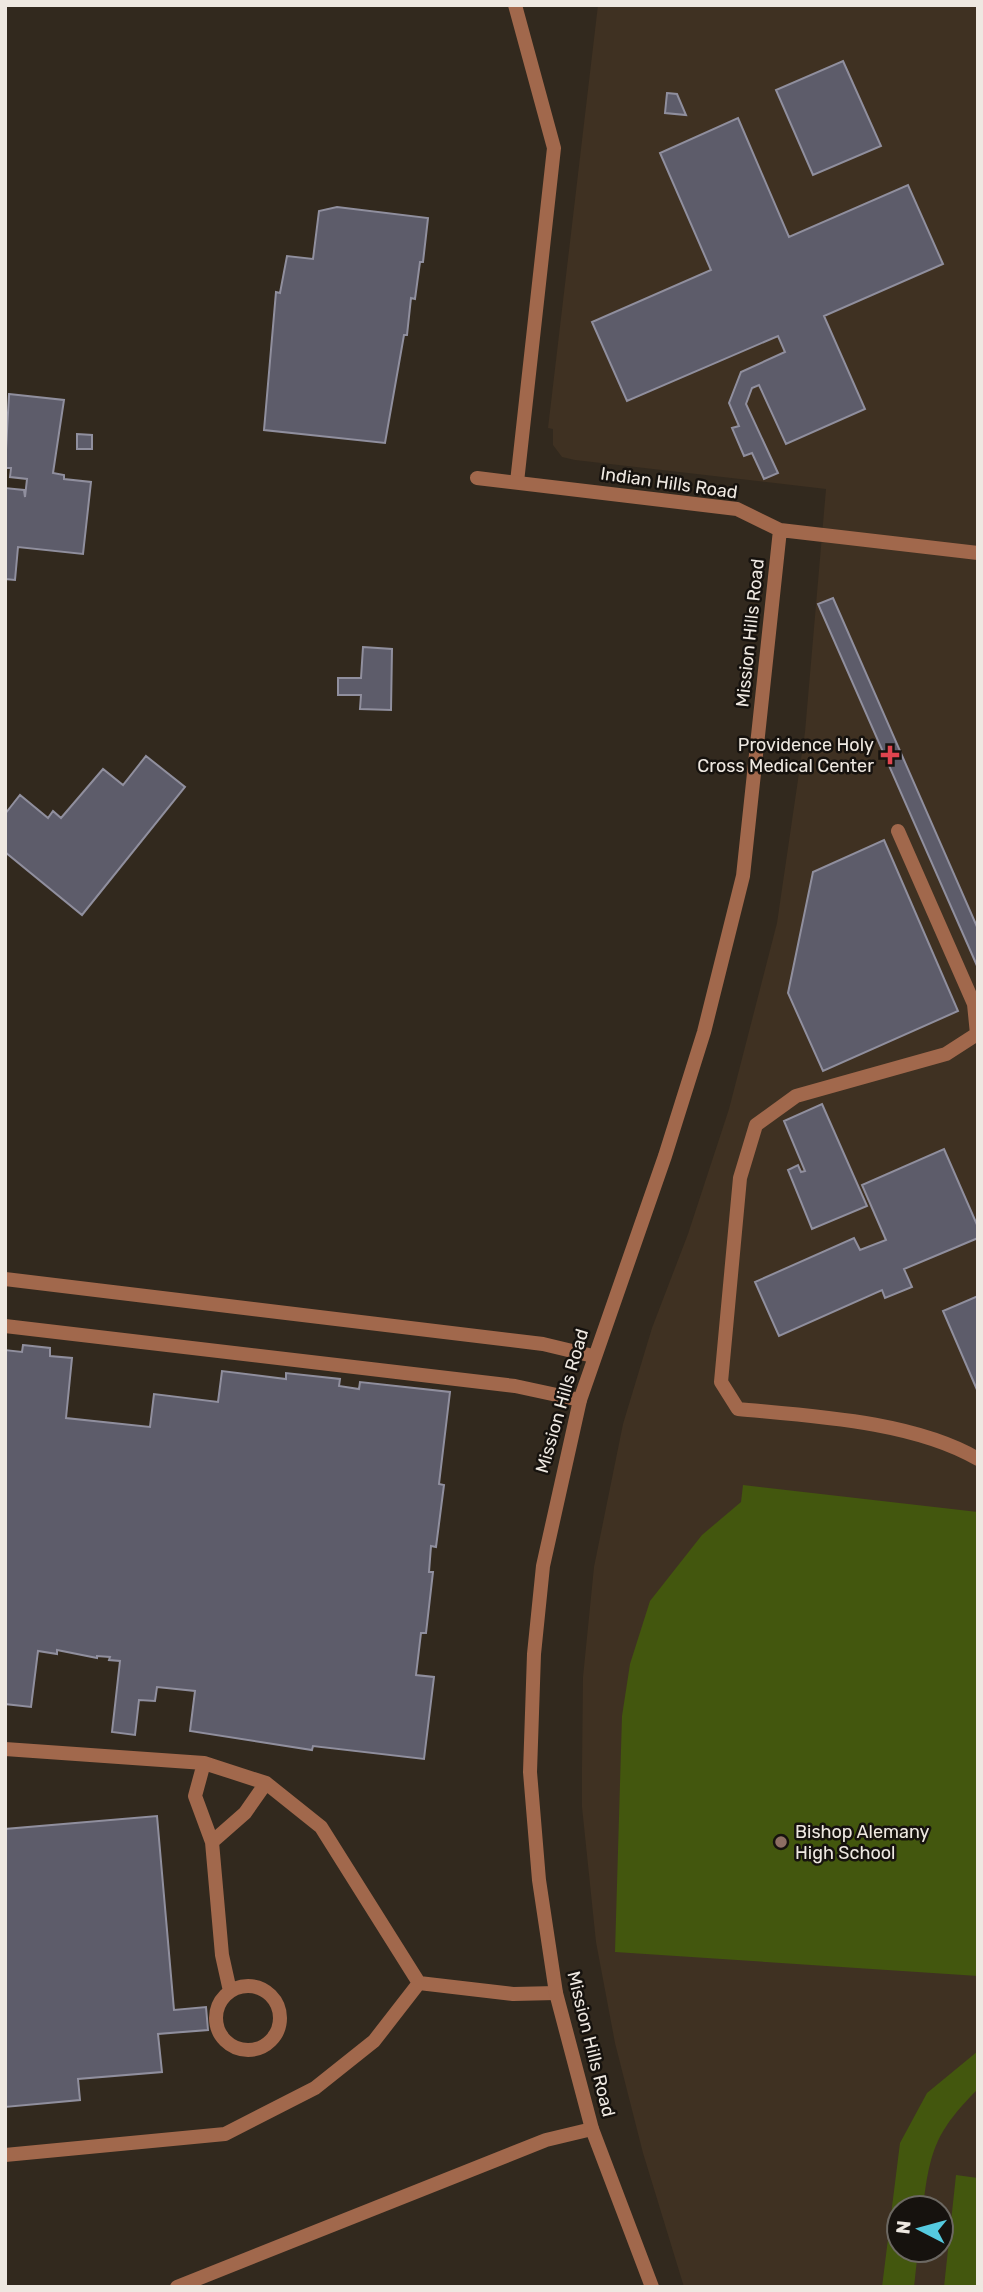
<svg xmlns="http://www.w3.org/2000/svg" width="983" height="2292" font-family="Rubik,sans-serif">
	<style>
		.built { fill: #3f3122; fill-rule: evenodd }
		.green { fill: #43570e }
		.building { fill: #5d5c6a; stroke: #908f9e; stroke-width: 2 }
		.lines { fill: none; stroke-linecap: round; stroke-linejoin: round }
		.service { stroke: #a1684c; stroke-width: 14 }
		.minor { stroke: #a1684c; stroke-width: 14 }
		.health-dot { fill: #e0444e; stroke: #16120e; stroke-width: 2.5 }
		.education-dot { fill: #8d6e63; stroke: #16120e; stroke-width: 2.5 }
		.labels { text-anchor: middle; stroke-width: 5; stroke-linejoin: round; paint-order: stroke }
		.street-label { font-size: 18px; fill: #eee8e1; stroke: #16120e }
		.poi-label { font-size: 18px; fill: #eee8e1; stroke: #16120e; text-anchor: end }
	</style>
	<rect width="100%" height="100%" fill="#32291e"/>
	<path class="built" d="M598 5H978V2287H684L643 2153 615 2043 596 1942 582 1807V1767L583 1677 594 1567 623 1424 652 1328 688 1234 729 1109 777 923 805 732 826 489 575 460 562 457 553 445V429L548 428ZM899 2208H941V2250H899Z"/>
	<path class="green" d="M743 1485 978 1512V1976L615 1952 622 1716 630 1664 650 1601 702 1535 741 1502Z
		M978 2051V2089C936 2131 930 2150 923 2208H899V2250H918L914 2287H882L900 2143 927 2093Z
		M956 2175 978 2178V2287H944Z"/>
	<path class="building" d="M843 61 881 146 813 175 776 90Z
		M667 93 677 94 686 115 665 113Z
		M738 118 789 237 908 185 943 264 824 316 865 409 786 444 759 385 752 388 746 404 778 473 764 479 752 453 744 456 732 428 739 426 729 403 741 372 785 352 778 336 627 401 592 322 711 270 660 153Z
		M337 207 428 218 423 262H420L415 299 411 298 407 335H404L385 443 264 430 276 292 280 293 287 256 313 259 319 211Z
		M9 394 64 400 53 473 64 475V479L91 482 83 554 18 547 15 580 5 579V488L24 490 25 497 27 479 10 477 11 468H5Z
		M77 434 92 435V449H77Z
		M833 598 978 929V968L818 604Z
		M363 647 392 649 391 710 360 709 361 695H338V678H361Z
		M146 756 185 787 82 915 5 852V814L20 795 48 818 53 811 61 818 103 769 123 785Z
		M884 840 958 1011 823 1071 788 993 813 872Z
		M822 1104 867 1206 812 1229 788 1170 798 1165 801 1172 805 1171 784 1121Z
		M944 1149 978 1227V1238L904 1269 912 1287 885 1298 882 1290 779 1336 755 1282 854 1238 860 1250 886 1240 862 1185Z
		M978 1296V1392L943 1311Z
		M23 1345 50 1348V1356L72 1358 66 1418 150 1427 154 1394 218 1402 222 1371 286 1379V1373L340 1379 339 1386 359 1389 360 1382 450 1392 439 1484 444 1485 436 1547 431 1546 429 1572H433L426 1633H421L416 1675 434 1677 424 1759 313 1746 312 1750 190 1731 195 1691 157 1687 155 1701 139 1700 135 1735 112 1732 120 1661 109 1660 110 1657 97 1656V1658L57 1650V1654L38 1651 31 1707 5 1704V1350L22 1352Z
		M157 1816 174 2010 206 2007 208 2030 158 2034 162 2072 78 2079 80 2100 5 2107V1829Z"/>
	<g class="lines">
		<path class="service" d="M515 5 554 148 517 482
			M898 831 974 1004 977 1034 946 1054 796 1096 756 1125 740 1178 721 1382 738 1409C812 1416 913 1421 978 1459
			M5 1279 543 1344 593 1356
			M5 1326 515 1386 580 1400
			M5 1749 204 1763 266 1783 321 1827 419 1983
			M204 1763 195 1796 212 1842 222 1955 230 1991
			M212 1842 245 1813 266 1783
			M419 1983 513 1994 556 1993
			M216 2018a32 32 0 1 1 64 0a32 32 0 1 1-64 0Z
			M5 2155 225 2134 315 2088 374 2041 419 1983
			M177 2287 546 2140 592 2129"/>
		<path class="minor" d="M477 478 737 509 780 530 978 553
			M652 2287 592 2129 556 1993 539 1880 530 1772 534 1654 543 1566 580 1400 665 1156 704 1032 743 876 780 530"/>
	</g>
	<path class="health-dot" d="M886.5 744.5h7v7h7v7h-7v7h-7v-7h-7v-7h7z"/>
	<circle class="education-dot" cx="781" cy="1842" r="7"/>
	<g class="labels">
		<g class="street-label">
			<text transform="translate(669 483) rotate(8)" y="6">Indian Hills Road</text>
			<text transform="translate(750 633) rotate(-84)" y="6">Mission Hills Road</text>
			<text transform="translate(562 1401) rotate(-74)" y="6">Mission Hills Road</text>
			<text transform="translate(591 2044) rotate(76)" y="6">Mission Hills Road</text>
		</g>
		<g class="poi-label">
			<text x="874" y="751">Providence Holy<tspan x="874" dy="21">Cross Medical Center</tspan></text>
			<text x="795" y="1838" text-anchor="start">Bishop Alemany<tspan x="795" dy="21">High School</tspan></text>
		</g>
	</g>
	<rect width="983" height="2292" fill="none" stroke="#eee8e1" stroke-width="14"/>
	<g transform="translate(920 2229) rotate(276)"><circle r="33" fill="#16120e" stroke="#6c6862" stroke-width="2"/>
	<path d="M0-5L12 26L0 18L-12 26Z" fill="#55cadf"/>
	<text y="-10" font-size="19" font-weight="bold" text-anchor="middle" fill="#eee8e1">N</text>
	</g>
</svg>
